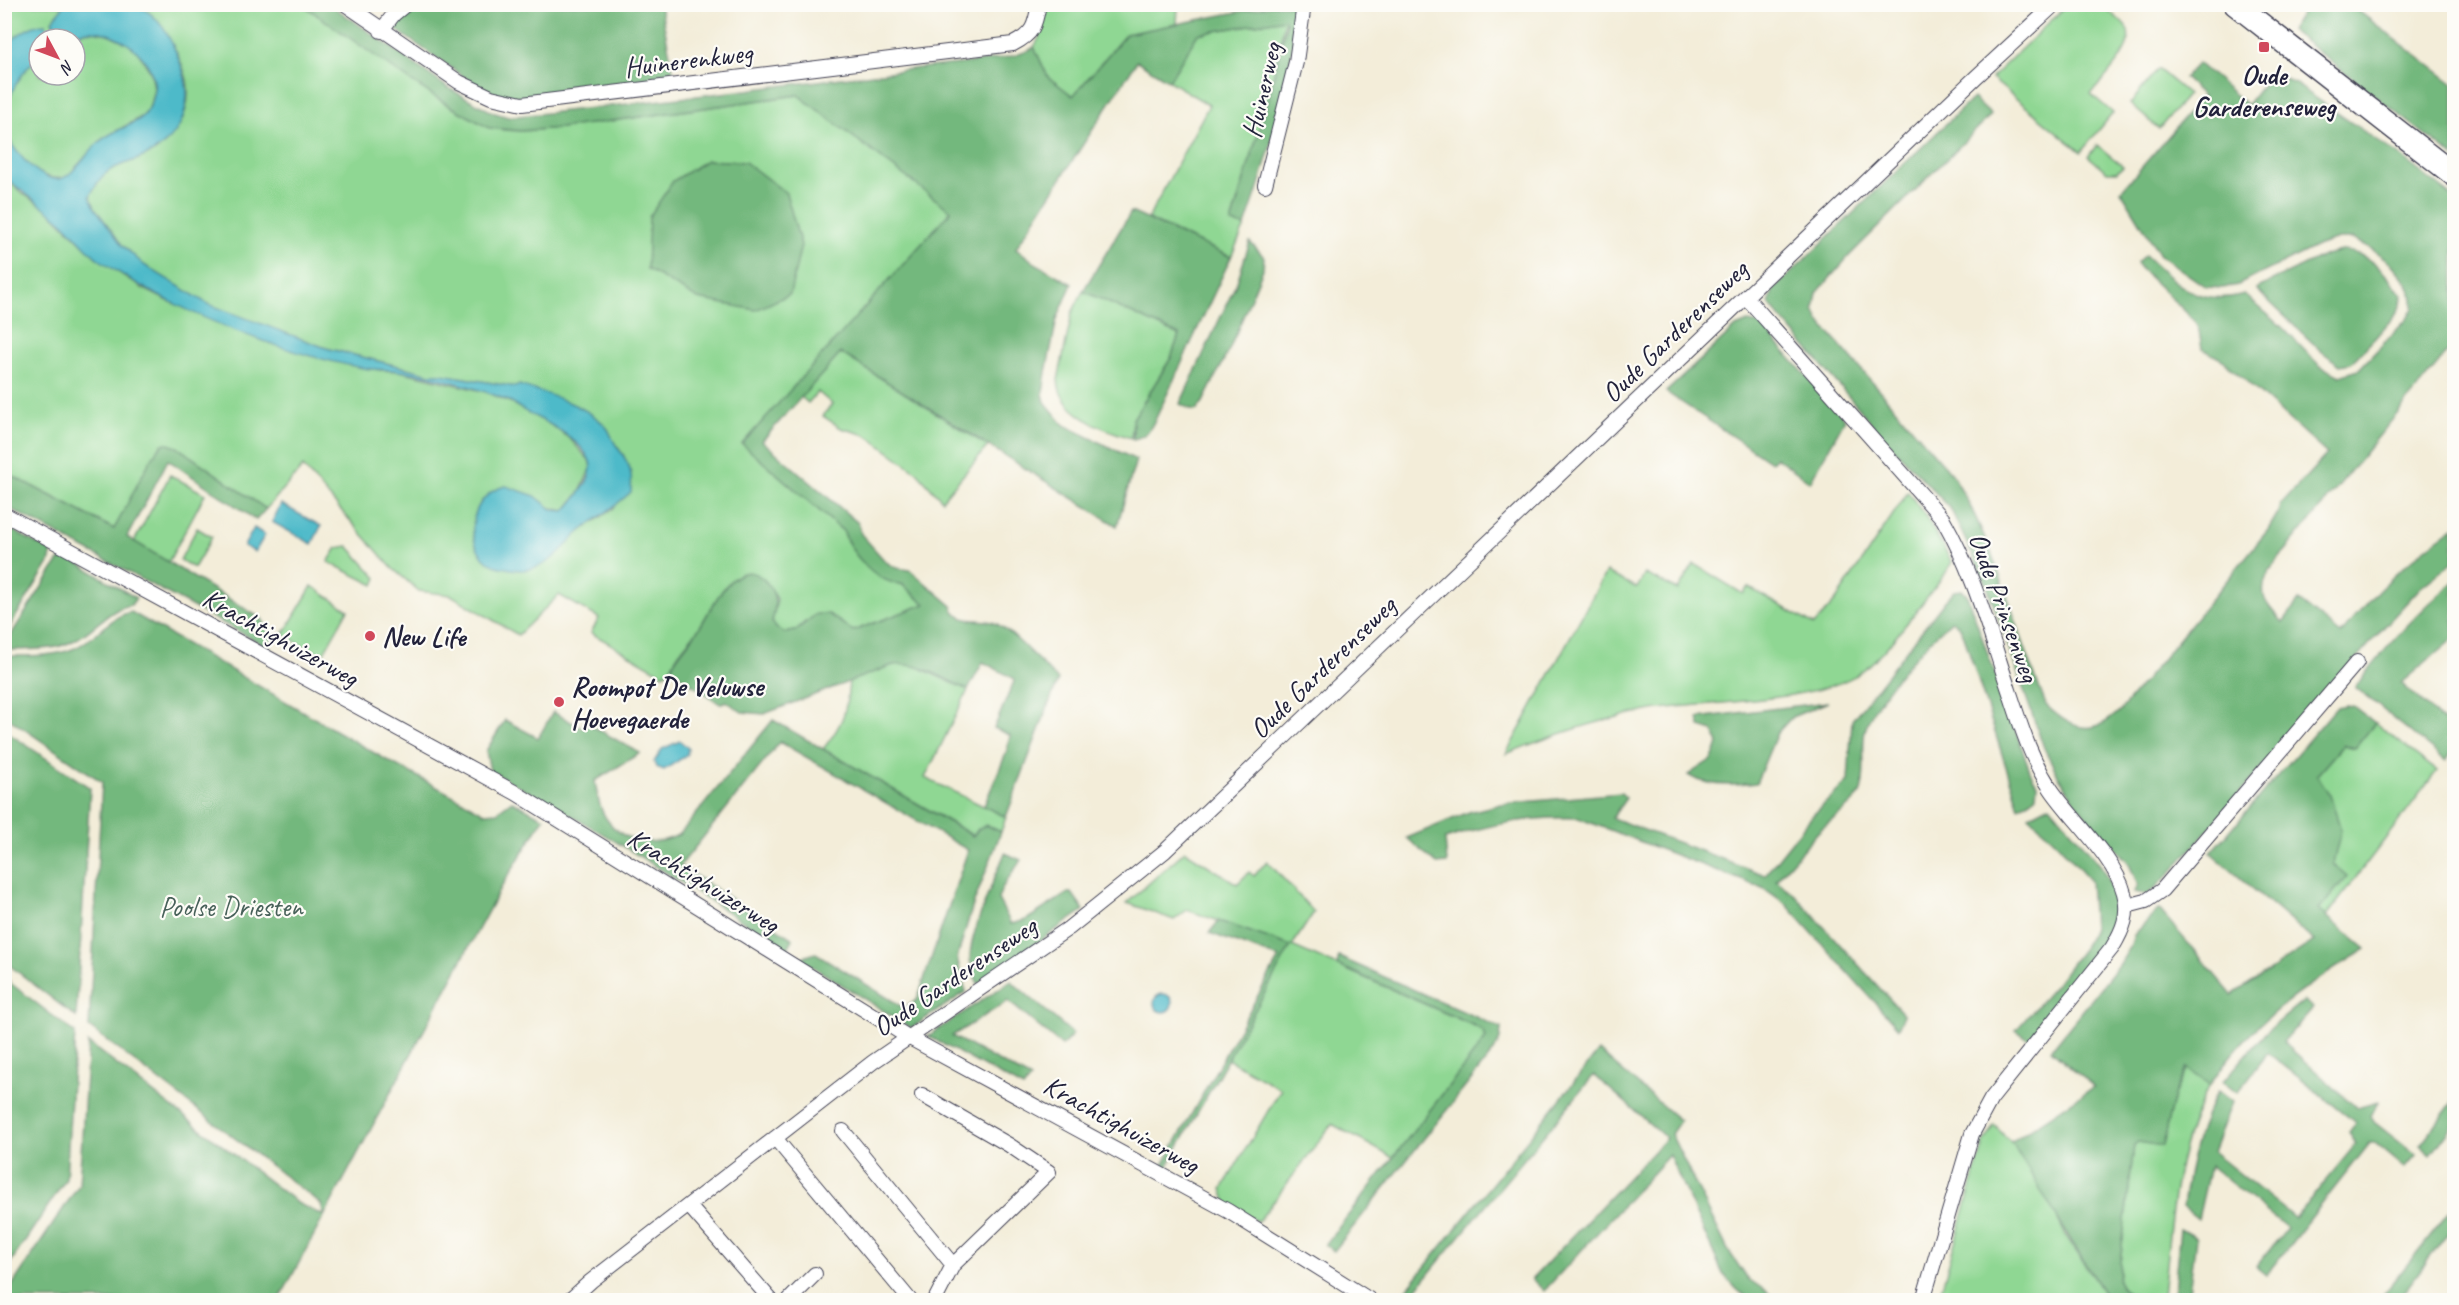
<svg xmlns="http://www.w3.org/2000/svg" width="2459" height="1305" font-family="Caveat,sans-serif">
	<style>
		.green { fill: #8fd793; stroke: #587c67; stroke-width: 1.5; fill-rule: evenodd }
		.forest { fill: #73b87d; stroke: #4a6d5c; stroke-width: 1.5 }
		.water { fill: #4dbac9; stroke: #386e82; stroke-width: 1.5 }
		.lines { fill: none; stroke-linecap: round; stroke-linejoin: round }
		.street-casing { stroke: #414053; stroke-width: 16 }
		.primary-casing { stroke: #414053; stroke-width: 25 }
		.street { stroke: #fff; stroke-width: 14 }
		.primary { stroke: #fff; stroke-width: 22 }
		.poi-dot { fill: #d1495b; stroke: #fdfcf7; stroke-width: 2 }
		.labels { text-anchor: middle; stroke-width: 4.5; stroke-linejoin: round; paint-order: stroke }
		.street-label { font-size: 28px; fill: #22223b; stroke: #fdfcf7 }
		.poi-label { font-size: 28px; font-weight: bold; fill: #22223b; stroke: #fdfcf7; text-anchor: start }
		.park-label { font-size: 28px; fill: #48615a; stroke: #fdfcf7 }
	</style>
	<rect width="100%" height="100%" fill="#fdfcf7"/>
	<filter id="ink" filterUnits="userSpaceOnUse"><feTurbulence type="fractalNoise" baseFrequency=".0167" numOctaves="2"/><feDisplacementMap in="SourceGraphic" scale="12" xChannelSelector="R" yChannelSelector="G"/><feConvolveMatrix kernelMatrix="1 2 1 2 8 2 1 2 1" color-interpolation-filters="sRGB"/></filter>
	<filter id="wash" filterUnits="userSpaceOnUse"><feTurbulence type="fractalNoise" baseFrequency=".008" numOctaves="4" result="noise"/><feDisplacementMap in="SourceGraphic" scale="24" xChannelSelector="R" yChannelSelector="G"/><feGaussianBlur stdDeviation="1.35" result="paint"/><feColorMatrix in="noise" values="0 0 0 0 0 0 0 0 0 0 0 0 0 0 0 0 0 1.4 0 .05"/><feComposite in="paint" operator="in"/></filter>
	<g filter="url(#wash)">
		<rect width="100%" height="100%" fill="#f3edd9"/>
		<path class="green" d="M5 5H64L52 21 65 35 92 31 108 34 127 43 136 49 151 73 154 88 149 109 143 116 102 139 68 176C44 187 13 154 6 132 4 125 6 112 7 105 11 86 27 68 39 54V75H75V39H53L45 24 18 35 5 48Z
			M137 5H303L448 105 489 127 504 130 521 131 561 128 798 95 951 211 743 444 844 532 847 541 876 574 901 584 925 604 853 631 829 614 805 622 795 631 785 633 776 628 772 622 777 599C773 593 769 584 763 579 733 554 712 609 699 628 690 641 674 655 671 670L663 674 591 633 599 618 559 595 518 635 451 595 419 591 392 568 303 467 266 509 177 447 161 445 114 529 5 472 4 177 23 194 46 208 97 258 142 288 166 300 266 341 325 359 379 370 400 371 486 392 512 403 548 423 571 440 589 460 591 467 580 492 565 511 547 507 535 496 558 553 579 532 614 508 624 456 611 439 607 429 593 417 571 404 519 385 516 387 441 374H430L326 348 221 310 192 296 144 265 122 245 95 208 90 196C106 162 118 169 147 155 172 144 190 116 188 88 188 78 183 67 179 58 173 42 151 12 137 5ZM707 160 745 162 790 294 756 309 698 299 673 181Z
			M1046 5H1178L1177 24 1126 34 1073 96 1048 77 1034 47 1040 36Z
			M2085 5H2102C2109 12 2120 19 2126 27 2139 46 2102 80 2091 94L2113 113 2081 152 1991 78 2064 8Z
			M1285 19 1268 101 1231 223 1245 226 1231 257 1148 219 1209 105 1169 81 1197 34Z
			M2158 69 2188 94 2159 129 2130 104Z
			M2097 145 2123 166 2117 172H2107L2088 156Z
			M1083 291 1179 335 1171 358 1133 419 1131 438C1102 429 1060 414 1058 380L1072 313Z
			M841 353 988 446 942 500 917 472 866 435 841 428 823 416 832 404 818 392 808 403 801 397Z
			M170 475 205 494 163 572 128 553Z
			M1908 492 1926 517 1952 562 1945 574C1922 602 1890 650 1862 671 1823 702 1705 702 1653 710 1602 718 1553 735 1506 754L1606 572 1637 588 1645 574 1678 590 1694 564 1743 594 1748 587 1814 625 1836 600Z
			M197 528 212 537 194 568 180 560Z
			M348 546 377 578 374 585 328 562 337 548Z
			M312 586 348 610 322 656 283 635Z
			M902 663 913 665 968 690 925 778 1006 817 1001 832 986 825 974 836 823 749C843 724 847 712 849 681L893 665Z
			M2375 723 2437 771 2326 917 2319 910 2341 830 2317 775 2343 745 2355 748Z
			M1185 851 1237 884 1249 872 1254 876 1267 861 1314 912 1292 946 1477 1027 1484 1032 1486 1039 1393 1158 1332 1124 1258 1222 1227 1204 1222 1189 1281 1089 1227 1059 1291 946 1187 910 1174 920 1127 903Z
			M2187 1068 2210 1085C2173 1148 2170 1225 2163 1297 2146 1296 2125 1300 2118 1280L2134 1145 2138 1142 2162 1145 2174 1095Z
			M1994 1125 2011 1142 2051 1205 2066 1236 2108 1300H1938L1984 1143Z"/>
		<path class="forest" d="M303 5H331L447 87 492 112 508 117C645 103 782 86 919 68 945 65 1016 61 1034 47L1048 77 1073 96 1126 34 1273 5H1300C1289 78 1271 155 1245 226L1231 223 1268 101 1286 24 1285 19 1198 34 1169 81 1137 61 1016 248 1035 263 1072 284 1057 319 1046 372 1043 394 1045 402 1064 425 1136 460 1117 526 841 353 762 441 858 523 861 534 886 562 896 568 910 570 952 606C957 624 977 618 992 622 1008 626 1044 667 1058 680L1006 817 984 806 1007 751 1010 735 994 728 1015 679 983 662 968 690C945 680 919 661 893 665L764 714 742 712 726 701 720 704 670 669C678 653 690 642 700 627 712 608 738 548 767 583 778 597 776 606 772 622L776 628 785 633 795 631 816 614H828L853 631 925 604 902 584C878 584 850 554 844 532L742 444 951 211 798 95 561 128 521 131 489 128 448 105 412 82Z
			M425 5H660L675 80 508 100 489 94 392 27 405 13Z
			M2307 5H2359L2356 9 2454 84V157L2290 30Z
			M2198 63 2247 105 2272 72 2294 83 2401 157 2454 198V344L2269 571C2257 595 2265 604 2283 622L2299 601 2341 634C2373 593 2412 556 2454 527V561L2420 588 2385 626 2167 877 2147 895 2134 892 2138 885 2128 862 2083 813 2059 777 2044 748 1986 583 1950 508 1886 440 1769 304 1773 290 1973 98 1991 115 1850 255 1817 293 1814 309 1819 321 1952 474C1996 544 2015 628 2046 705 2075 733 2097 737 2125 705L2268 530 2278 513 2280 505 2327 454 2223 360 2202 349 2199 331 2194 320 2139 267 2137 262 2145 255C2176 284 2198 307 2244 294L2281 326 2320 366 2340 376 2358 370 2407 319 2413 308V298L2406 281 2390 262 2370 248 2352 239H2339L2319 245 2238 285 2223 288 2206 287 2160 255 2121 191 2203 96 2184 78Z
			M707 160 745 162 786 193 801 245 790 294 756 310 698 299 647 269 649 217 673 181Z
			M1131 212 1231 257 1157 416C1151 428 1147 437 1133 439V419L1171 358 1179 335 1083 291Z
			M1250 242 1264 257 1263 269 1230 348 1203 402 1197 410 1194 411 1180 404 1237 282Z
			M2341 251C2368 250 2387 275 2402 295L2401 305 2396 314 2376 337 2351 363 2340 365 2321 351 2256 289 2325 255Z
			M1748 322 1760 324 1845 419 1810 482 1776 457 1771 462 1666 392 1736 327Z
			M165 443 177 447 266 509 256 520 168 460 127 537 262 619 272 637 269 648 5 506V472L114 529C124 513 152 449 165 443Z
			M5 526 52 552 49 563 5 634Z
			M66 556 136 598 131 605C110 608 94 630 75 640 54 652 28 649 5 650V644L58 562Z
			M2454 582V638L2401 683 2454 731V750L2446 761 2355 687C2384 649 2417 612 2454 582Z
			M1962 590 1966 593 2032 776 2037 784 2036 796 2019 807 1964 636 1959 626 1952 621C1926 642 1873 699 1865 731 1861 751 1867 772 1861 791 1856 804 1829 821 1818 832 1804 848 1790 864 1776 880L1794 894 1904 1015 1898 1028 1786 904 1765 889 1578 818C1533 816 1488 824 1445 839L1447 863 1437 864 1407 838 1469 812 1501 804 1621 793 1626 798 1612 818 1765 875 1813 815 1848 781 1852 720 1945 601 1954 591Z
			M131 612 383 758 485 813 497 812 512 801 544 818 500 889 279 1300H5V1296L79 1185 88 1043 299 1204 324 1216 321 1204 89 1027 102 782 5 716 4 656C27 656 55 657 75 648 95 639 110 616 131 612Z
			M1828 702 1792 717 1777 733 1756 783C1734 786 1707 787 1688 775L1712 759 1718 744 1713 731 1700 727 1698 718Z
			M2346 705 2353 706 2375 723 2355 748 2343 745 2317 775 2330 795 2341 830 2333 864 2347 876 2319 910 2366 949C2307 985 2247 1024 2210 1085L2186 1068 2174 1095 2162 1146 2138 1142 2134 1145 2118 1280C2124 1300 2146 1296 2163 1297V1300H2108C2074 1248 2045 1195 2011 1142L2094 1087 2051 1050 2120 964 2130 947 2134 935 2159 909 2232 995 2314 941 2211 853 2337 707Z
			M553 712 582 728 585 722 640 753 595 781C597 794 599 809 608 821 625 844 657 847 680 834L773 720 973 836 978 829 986 825 1001 832 973 905 957 958 966 992 911 1028 799 958 816 953 904 1008 917 1000 968 850 780 742 680 866 793 939 787 950C689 887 593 824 490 771L486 751 505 720 538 738Z
			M4 730 90 788 76 1017 5 962Z
			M2050 805 2101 866 2115 895 2117 913 2110 935 2030 1040 2016 1030 2056 984 2086 944 2093 928 2090 880 2059 845 2029 816Z
			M1005 853 1021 860 1002 888 998 899 1011 924 1026 920 1068 893H1072L1084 910 978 984C974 975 970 967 970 957 970 934 995 877 1005 853Z
			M1219 921 1291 946 1166 1169 1162 1167 1279 958 1209 933Z
			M1339 957 1501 1028 1500 1039 1494 1051 1334 1251 1325 1245 1486 1038 1484 1032 1477 1027 1337 965Z
			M5 979 75 1033 66 1179 5 1271Z
			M1011 981 1073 1034 1062 1046 1008 1001 952 1036 1031 1079 1023 1088 928 1036Z
			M2304 1001 2313 1008 2283 1042 2357 1108 2378 1102 2371 1116 2374 1122 2416 1155 2405 1168 2375 1143H2370L2266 1275 2256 1267 2287 1228 2210 1166 2198 1219 2183 1207C2188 1167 2197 1126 2218 1091L2232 1102 2213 1152 2295 1218 2356 1144 2349 1132 2356 1123 2268 1053 2237 1093 2223 1082 2265 1033Z
			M1599 1051 1680 1121 1671 1134 1728 1250 1747 1278 1779 1300C1746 1301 1745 1299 1723 1274L1669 1155 1544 1291 1532 1279 1666 1138 1594 1075 1407 1300H1401L1399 1299Z
			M2454 1100V1124L2431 1155 2420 1145Z
			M2454 1206V1225L2398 1300H2379Z
			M2180 1229 2196 1238 2188 1300H2173Z"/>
		<path class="water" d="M64 5H137C160 16 171 38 180 62 195 99 186 136 147 155 119 169 106 162 90 196L95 208 122 245 144 265 208 304 326 348 430 374H441L516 387 519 385C545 393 590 406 607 428 611 433 612 440 616 445 629 463 633 469 631 492 615 507 597 518 580 532 566 544 555 561 537 567 527 571 517 571 506 568 500 567 493 566 489 562 461 541 471 493 506 486L535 496 553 510 565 511C575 499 597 476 589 459 580 441 554 426 536 417 526 413 518 406 509 401 480 388 431 375 399 371 387 369 375 370 363 368 276 352 174 311 100 260 86 250 75 234 62 222 44 206 23 193 5 177L4 48C16 36 28 25 45 24L53 39H39C39 43 40 49 39 53 38 57 32 63 28 67 16 82 8 96 6 116 6 121 4 129 6 134 13 151 48 192 68 175 81 165 89 149 103 139 117 128 139 125 148 110 171 73 128 33 93 31 83 30 70 34 61 36L52 21Z
			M281 504 321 526 312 544 272 522Z
			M254 528 265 535 255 552 244 546Z
			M680 741 688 748 687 755 664 770 656 767 654 762 662 749Z
			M1154 1003a9 9 0 1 1 18 0a9 9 0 1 1-18 0Z"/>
	</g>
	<g filter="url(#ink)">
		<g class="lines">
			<defs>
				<path id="street" d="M345 4 459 82 491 97 522 104 1013 44C1033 34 1035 26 1039 4
					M381 31 394 14 406 4
					M1265 185 1296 62 1304 4
					M1746 297 1943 519C1974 573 1990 634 2010 693 2021 727 2031 759 2051 789 2072 820 2115 858 2124 893 2130 914 2123 930 2112 948L1991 1099 1972 1134 1923 1300
					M4 514 516 793 908 1037 1228 1211 1370 1300
					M2127 906 2146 901 2162 890 2357 662
					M922 1095 1009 1145 1049 1172 953 1265
					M843 1131 953 1265 935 1300
					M775 1138 910 1300
					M689 1206 771 1300
					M570 1300 591 1281 873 1062 1069 928 1165 851 1975 78 2055 4
					M789 1300 815 1274"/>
				<path id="primary" d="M2235 4 2454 175"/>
			</defs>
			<use href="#street" class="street-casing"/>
			<use href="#primary" class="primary-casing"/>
			<use href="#street" class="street"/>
			<use href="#primary" class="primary"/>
		</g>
	</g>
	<g class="poi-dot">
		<rect x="2258" y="41" width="12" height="12" rx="3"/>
		<circle cx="370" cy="636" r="6"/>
		<circle cx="559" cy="702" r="6"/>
	</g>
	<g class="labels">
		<g class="street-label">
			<text transform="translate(688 59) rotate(-7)" y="10">Huinerenkweg</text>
			<text transform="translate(1261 90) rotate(-77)" y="10">Huinerweg</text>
			<text transform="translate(1674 331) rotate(-44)" y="10">Oude Garderenseweg</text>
			<text transform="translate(2005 607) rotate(70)" y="10">Oude Prinsenweg</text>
			<text transform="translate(281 637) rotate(29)" y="10">Krachtighuizerweg</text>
			<text transform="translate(1322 667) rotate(-44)" y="10">Oude Garderenseweg</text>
			<text transform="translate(704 880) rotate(32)" y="10">Krachtighuizerweg</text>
			<text transform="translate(954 976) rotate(-34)" y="10">Oude Garderenseweg</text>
			<text transform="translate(1122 1124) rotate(29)" y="10">Krachtighuizerweg</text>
		</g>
		<g class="poi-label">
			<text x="2264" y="84" text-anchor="middle">Oude<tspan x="2264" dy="32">Garderenseweg</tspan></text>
			<text x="382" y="646">New Life</text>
			<text x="571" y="696">Roompot De Veluwse<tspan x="571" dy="32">Hoevegaerde</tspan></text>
		</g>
		<g class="park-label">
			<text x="231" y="916">Poolse Driesten</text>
		</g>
	</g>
	<rect width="2459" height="1305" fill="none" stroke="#fdfcf7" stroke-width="24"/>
	<g transform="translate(57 57) rotate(131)"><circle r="28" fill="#fdfcf7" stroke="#a5a5ac" stroke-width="1.5"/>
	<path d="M0-4.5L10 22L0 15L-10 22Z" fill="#d1495b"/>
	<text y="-9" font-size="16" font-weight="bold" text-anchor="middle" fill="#22223b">N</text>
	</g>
</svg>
